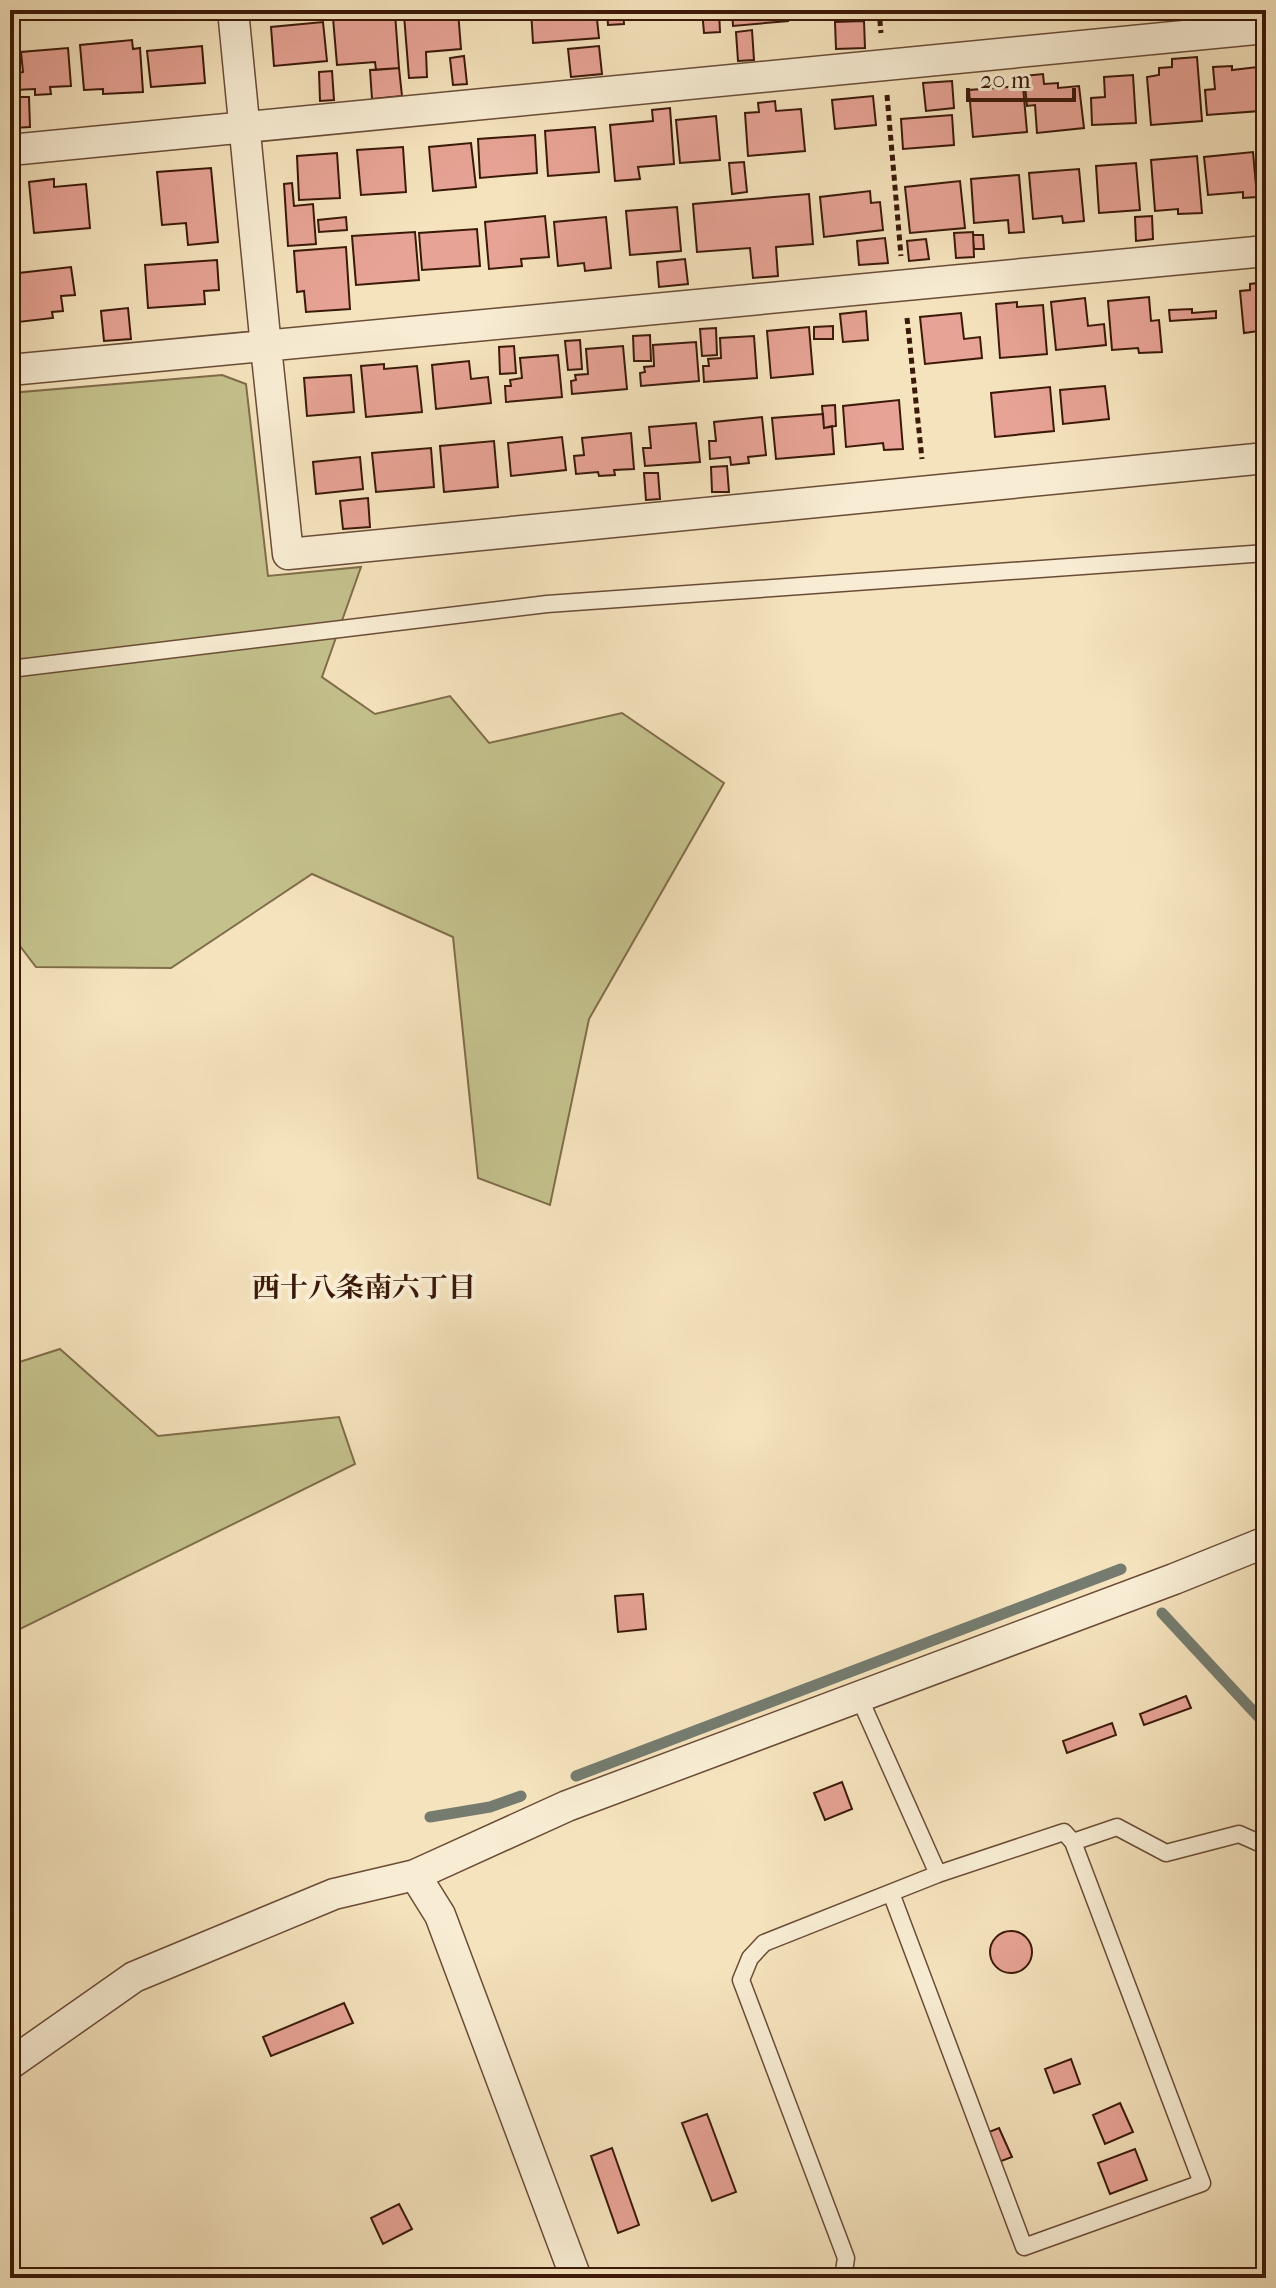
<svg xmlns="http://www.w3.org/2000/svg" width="1276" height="2288" font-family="'IM FELL French Canon','Noto Serif JP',serif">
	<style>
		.green { fill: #c4c18c; stroke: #806d4a; stroke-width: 2 }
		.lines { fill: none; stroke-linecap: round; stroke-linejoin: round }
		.stream { stroke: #757c6f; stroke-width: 11 }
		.building { fill: #e7a395; stroke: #3b1909; stroke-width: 2 }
		.service-casing { stroke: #6a4c36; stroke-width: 19 }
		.minor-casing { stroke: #6a4c36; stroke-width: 33 }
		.path { stroke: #3b1909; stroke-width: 5; stroke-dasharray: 6 4; stroke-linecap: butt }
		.service { stroke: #f8edd4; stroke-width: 16 }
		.minor { stroke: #f8edd4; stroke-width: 30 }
		.labels { text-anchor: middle; stroke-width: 8; stroke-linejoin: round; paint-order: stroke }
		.neighbourhood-label { font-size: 28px; font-weight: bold; fill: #3b1909; stroke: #f8edd4 }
	</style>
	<rect width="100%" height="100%" fill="#f5e3bd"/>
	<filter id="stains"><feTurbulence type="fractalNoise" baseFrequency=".0025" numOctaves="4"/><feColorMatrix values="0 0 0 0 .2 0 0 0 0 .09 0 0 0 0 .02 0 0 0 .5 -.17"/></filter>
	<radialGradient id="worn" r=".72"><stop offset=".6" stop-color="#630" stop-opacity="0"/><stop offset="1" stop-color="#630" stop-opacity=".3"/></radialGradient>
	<path class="green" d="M222 375 246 384 268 576 361 567 322 677 375 714 450 696 489 743 622 713 724 783 589 1019 550 1205 478 1178 453 937 312 874 171 968 36 967 10 933V867L15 831 10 832V393Z
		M60 1349 158 1436 339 1417 355 1464 10 1634V1365Z"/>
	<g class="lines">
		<path class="stream" d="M1162 1613 1266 1725
			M576 1776 1121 1569
			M430 1817 490 1807 521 1796"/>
	</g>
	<path class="building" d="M16 10H70V12L16 16Z
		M86 10H128V13L87 16Z
		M531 10H596L599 38 533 43Z
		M607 10H623L624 24 608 25Z
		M702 10H719L720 32 704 33Z
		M732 10H787L788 21 733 26Z
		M799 10H852V13L800 17Z
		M1116 10H1135L1136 18 1117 19Z
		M458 11 461 49 426 52 427 77 409 78 404 15Z
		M395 13 399 68 376 70 375 62 337 65 333 18Z
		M864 21 865 48 836 49 835 22Z
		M323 22 327 61 274 66 271 27Z
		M752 30 754 60 738 61 736 32Z
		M132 40 133 49 140 48 143 92 103 94V89L84 90 80 45Z
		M202 46 205 83 151 87 147 51Z
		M599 46 602 74 571 77 568 49Z
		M68 48 71 86 50 87 51 94 35 95V89L15 90 13 74 23 72 21 52Z
		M464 56 467 84 453 85 450 58Z
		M1197 57 1202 121 1151 125 1147 77 1159 75V68L1172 67V59Z
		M1232 66V70L1257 67 1260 111 1207 115 1205 90 1215 89 1213 67Z
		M399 68 402 96 372 99 370 70Z
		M332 71 334 100 320 101 319 72Z
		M1043 74 1044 84 1058 83V88L1079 86 1084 128 1037 133 1035 105 1027 106 1024 76Z
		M1133 75 1136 123 1092 125 1091 98 1105 97 1104 77Z
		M952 81 954 108 926 111 923 83Z
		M1023 86 1027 132 973 137 969 90Z
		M873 96 876 125 835 129 832 100Z
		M12 97H29L30 127 13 128Z
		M775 101 776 111 801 109 805 151 748 156 745 113 759 112 758 103Z
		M670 108 674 164 638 167 640 179 615 181 610 125 653 121 652 110Z
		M952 115 954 145 903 149 901 119Z
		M716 116 720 160 680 163 676 120Z
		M595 127 599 172 548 176 545 131Z
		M535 135 537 173 480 178 478 139Z
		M471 143 476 187 433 191 429 147Z
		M403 147 406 192 361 195 357 150Z
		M1253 152 1257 197 1243 198V192L1208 195 1204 157Z
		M337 153 340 198 299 200 297 156Z
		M1197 156 1202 213 1178 214V209L1155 211 1151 160Z
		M744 162 747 192 732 194 729 163Z
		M1136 163 1140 210 1099 213 1096 166Z
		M211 168 218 242 188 245 186 223 162 225 157 172Z
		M1079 169 1084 221 1063 223 1062 216 1033 219 1029 173Z
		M1019 175 1024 232 1009 233 1008 220 974 223 971 179Z
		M54 179V187L86 184 90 228 34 233 29 182Z
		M960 181 965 228 910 233 905 187Z
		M292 183 294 206 313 204 316 244 288 246 284 184Z
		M15 185 20 230 10 232V186Z
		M870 191 871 203 880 202 883 230 824 237 820 197Z
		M809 194 813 244 776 247 778 276 753 278 750 248 697 252 693 204Z
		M677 207 681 251 630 255 626 211Z
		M545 216 549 257 521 259 522 266 489 269 485 222Z
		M1152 216 1153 239 1136 241 1135 217Z
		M346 217 347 230 319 232 318 220Z
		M606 217 611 268 585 271 584 263 558 266 554 222Z
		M477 229 480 266 422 270 419 233Z
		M415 232 419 280 356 285 352 236Z
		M973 232 974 257 956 258 954 233Z
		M973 235H983L984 249H974Z
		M885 238 888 263 859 265 857 241Z
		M926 239 929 259 909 261 907 241Z
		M346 247 350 309 306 312 304 291 297 292 294 251Z
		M685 259 688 284 659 287 657 262Z
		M217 260 219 290 204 291 205 304 148 308 145 265Z
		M71 267 75 295 61 296 63 311 52 312 53 318 10 323V274Z
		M1266 282V330L1244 333 1240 291 1250 290V284Z
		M1149 297 1151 321 1159 320 1162 352 1139 353 1138 348 1112 350 1108 301Z
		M1085 298 1088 326 1104 324 1106 345 1056 350 1051 302Z
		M1017 302V307L1043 305 1047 354 1000 358 996 304Z
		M128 308 131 339 104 341 101 311Z
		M1192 309V313L1216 311V318L1170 321 1169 310Z
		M866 311 868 340 843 342 840 314Z
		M961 313 964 339 980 337 982 358 925 364 920 317Z
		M833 326V339H814V327Z
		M809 327 813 374 771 378 767 331Z
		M716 328 717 355 702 356 700 329Z
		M650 335 651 361H634L633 336Z
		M754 336 757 378 704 382 703 366H709L708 359 721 358 720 338Z
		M580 340 582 369 568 370 565 341Z
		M696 342 699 381 641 386 640 373 645 372 644 367 654 366 653 345Z
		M514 346 516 373 500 374 499 347Z
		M623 346 627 389 572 394 571 381 576 380 575 375 588 374 586 349Z
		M558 355 562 397 506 402 505 386H511L510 380 522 378 520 358Z
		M469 361 471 379 488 377 491 403 436 409 432 365Z
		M384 364V369L417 366 422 412 366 417 361 366Z
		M351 375 354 412 307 416 304 378Z
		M1105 386 1109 419 1063 424 1060 390Z
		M1050 387 1054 431 995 437 991 393Z
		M899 400 903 449 884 450 883 443 846 447 843 406Z
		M835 405 836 426 824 428 822 406Z
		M823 414 824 428 832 426 834 454 776 459 772 418Z
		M762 417 766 455 748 457 749 463 731 465 730 457 710 459 709 441H716L714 422Z
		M696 423 700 462 645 466 643 448H651L649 427Z
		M631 433 634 469 614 470 615 475 599 476 598 472 576 474 574 456 584 455 582 438Z
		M562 437 566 470 511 476 508 443Z
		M494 441 498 487 444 492 440 446Z
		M431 448 434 487 376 492 372 453Z
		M360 457 363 489 316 494 313 462Z
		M727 466 729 492H712L711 467Z
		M644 473H658L660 499 646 500Z
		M368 498 370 527 343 529 340 501Z
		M643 1594 646 1629 618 1632 615 1596Z
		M1186 1696 1191 1708 1144 1725 1140 1714Z
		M1112 1723 1116 1735 1067 1753 1063 1741Z
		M842 1782 852 1809 825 1820 814 1793Z
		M990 1952a21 21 0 1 1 42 0a21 21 0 1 1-42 0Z
		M344 2003 353 2023 271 2056 263 2037Z
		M1071 2059 1080 2084 1054 2093 1045 2069Z
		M1120 2103 1133 2132 1105 2144 1093 2115Z
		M707 2114 736 2192 712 2201 682 2123Z
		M999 2128 1012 2157 996 2163 984 2134Z
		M612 2148 639 2225 618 2233 591 2156Z
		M1135 2149 1147 2180 1110 2194 1098 2163Z
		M399 2204 412 2229 383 2244 371 2218Z"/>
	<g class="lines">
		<defs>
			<path id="service" d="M10 669 547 604 1266 553
				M859 1697 938 1874
				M1073 1842 1117 1827 1166 1853 1239 1834 1266 1846
				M843 2278 846 2258 741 1980 750 1958 764 1943 938 1874 1064 1832 1073 1842 1202 2183 1024 2247 891 1893"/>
			<path id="minor" d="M233 10 266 347 288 554 1266 458
				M10 150 1266 28
				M10 370 1266 251
				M415 1875 440 1915 576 2278
				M10 2064 134 1977 334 1894 415 1875 567 1806 1174 1579 1266 1542"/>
		</defs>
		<use href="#service" class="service-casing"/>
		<use href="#minor" class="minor-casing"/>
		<path class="path" d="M879 10 881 33
			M887 95 901 256
			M907 318 922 459"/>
		<use href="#service" class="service"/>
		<use href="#minor" class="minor"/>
	</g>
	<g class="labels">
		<g class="neighbourhood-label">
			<text x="364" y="1297">西十八条南六丁目</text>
		</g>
	</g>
	<rect width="1276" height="2288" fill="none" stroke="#f5e3bd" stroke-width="40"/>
	<rect x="12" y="12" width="1252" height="2264" fill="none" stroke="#3b1909" stroke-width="4"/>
	<rect x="20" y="20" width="1236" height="2248" fill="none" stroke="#3b1909" stroke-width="2"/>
	<path d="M968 88v12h106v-12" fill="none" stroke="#3b1909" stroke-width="4"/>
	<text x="980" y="88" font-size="24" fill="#3b1909" stroke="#f8edd4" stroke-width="6" paint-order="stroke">20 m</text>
	<rect width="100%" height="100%" filter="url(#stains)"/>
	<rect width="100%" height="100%" fill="url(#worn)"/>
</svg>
